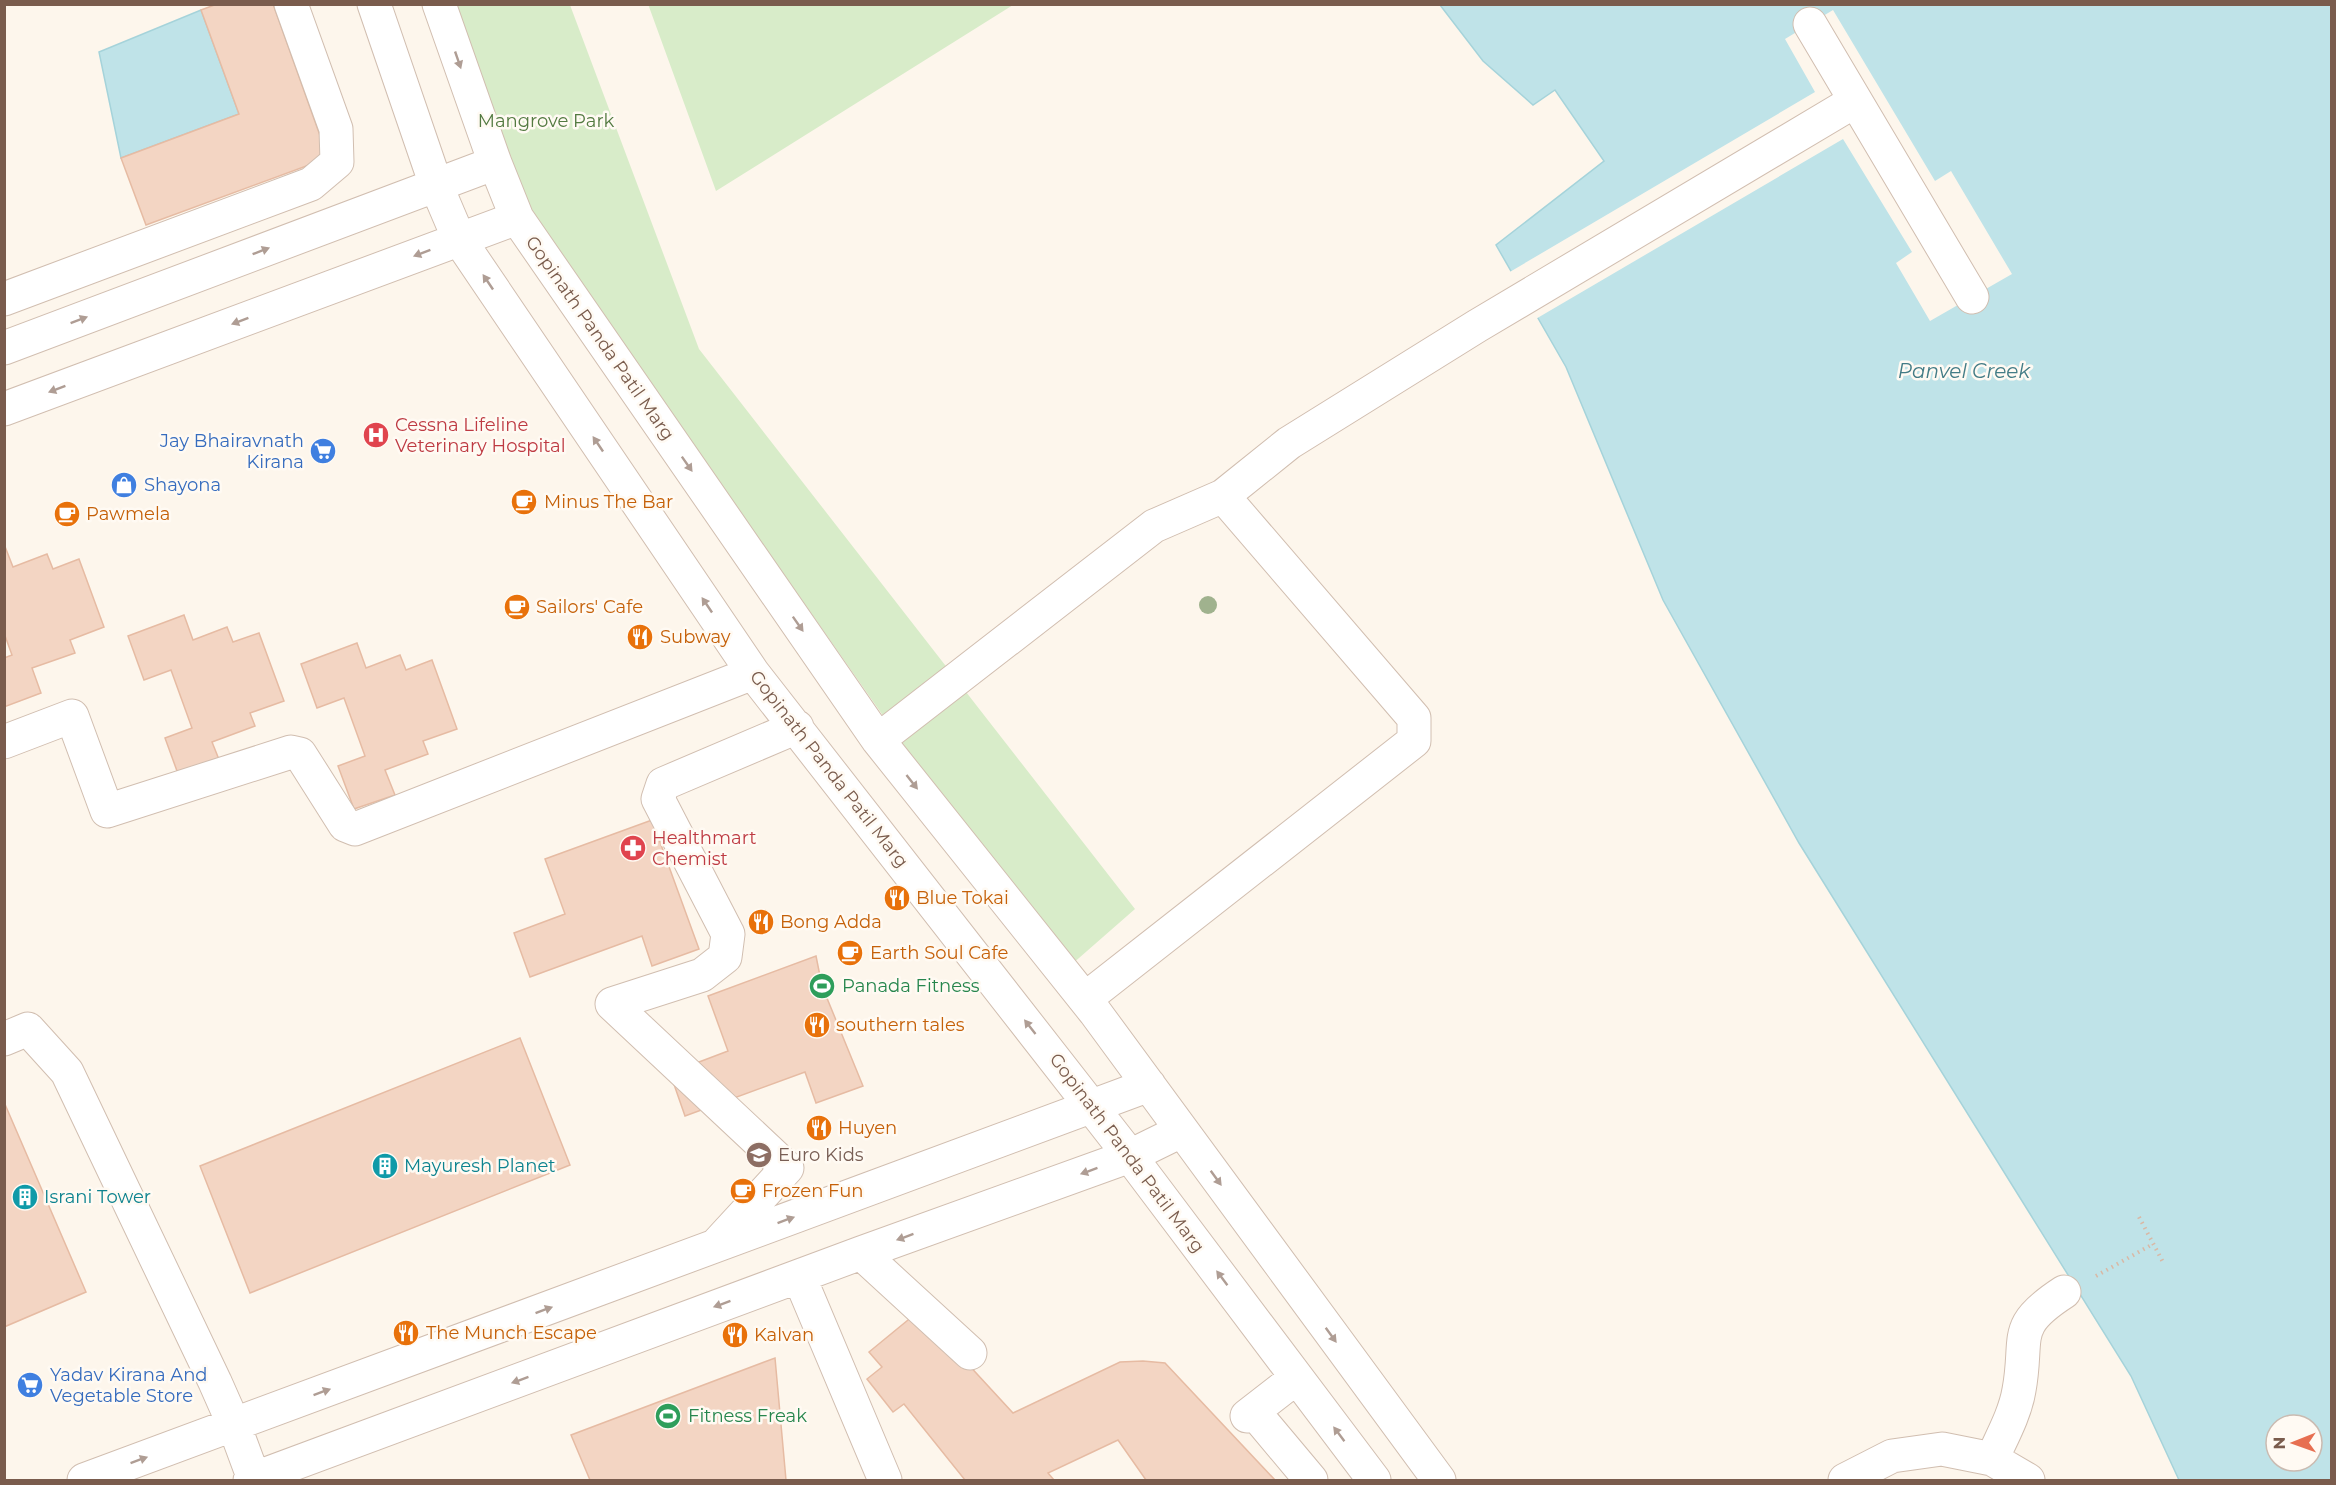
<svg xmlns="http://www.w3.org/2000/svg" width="2336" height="1485" font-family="Montserrat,sans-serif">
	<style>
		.green { fill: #d8ecc9 }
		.water { fill: #bfe3e8; stroke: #a5d3da; stroke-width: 1.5; fill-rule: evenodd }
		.pier { fill: #fdf6ec }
		.building { fill: #f3d5c3; stroke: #e6bba3; stroke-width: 1.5 }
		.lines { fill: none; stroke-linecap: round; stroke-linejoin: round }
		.minor-casing { stroke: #d1beb0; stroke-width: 35 }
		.path { stroke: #d9b8a5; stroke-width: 4; stroke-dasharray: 1.5 4.5; stroke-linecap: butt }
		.minor { stroke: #fff; stroke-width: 33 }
		.tree { fill: #a0b28e }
		.oneway { fill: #af9d94 }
		.labels { text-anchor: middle; stroke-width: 5; stroke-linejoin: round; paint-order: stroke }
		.park-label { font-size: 18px; fill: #537a41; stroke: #fffaf3 }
		.street-label { font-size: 18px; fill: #7a5c4d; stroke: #fffaf3 }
		.health-label { font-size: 18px; fill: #be3a42; stroke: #fffaf3; text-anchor: start }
		.shop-label { font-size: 18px; fill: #366cbe; stroke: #fffaf3; text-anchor: start }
		.food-label { font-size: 18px; fill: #c56008; stroke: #fffaf3; text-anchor: start }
		.leisure-label { font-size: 18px; fill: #27864d; stroke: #fffaf3; text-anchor: start }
		.education-label { font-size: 18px; fill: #785e54; stroke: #fffaf3; text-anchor: start }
		.culture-label { font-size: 18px; fill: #0d838f; stroke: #fffaf3; text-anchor: start }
		.water-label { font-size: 20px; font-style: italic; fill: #437c86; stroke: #fffaf3 }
	</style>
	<rect width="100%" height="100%" fill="#fdf6ec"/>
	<path class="green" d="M648 4H1013V5L716 191Z
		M436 5H570L699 349 1135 909 1063 972 495 163Z"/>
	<path class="water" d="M1440 5H2331V1480H2179L2131 1376 1799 843 1663 600 1566 367 1496 245 1604 161 1555 90 1533 105 1483 61ZM2276 1425H2312V1461H2276Z
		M201 10 239 114 121 158 99 52Z"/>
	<path class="pier" d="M1833 10 1935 181 1951 171 2012 274 1930 321 1896 263 1912 252 1843 139 1534 320 1508 273 1815 92 1785 39Z"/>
	<path class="building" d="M217 4H273L328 158 146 225 121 158 239 114 201 10Z
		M4 544 13 567 47 554 53 569 79 559 104 627 70 640 75 653 32 668 41 693 4 707V658L12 655 4 633Z
		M184 615 193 640 227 627 233 642 259 633 284 701 250 713 255 726 212 742 222 767 181 782 165 738 192 728 171 670 144 680 128 636Z
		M357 643 366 668 400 655 406 670 432 660 457 729 423 741 428 754 385 770 395 795 354 809 338 766 365 756 344 698 317 708 301 664Z
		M652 820 699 949 652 966 642 936 530 977 514 933 565 914 545 859Z
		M816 956 822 986 863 1086 816 1103 805 1072 685 1116 670 1073 728 1051 708 996Z
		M520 1038 570 1165 250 1293 200 1166Z
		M4 1102 86 1292 4 1327Z
		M919 1311 1013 1413 1120 1362 1143 1361 1165 1363 1275 1480H1146L1118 1440 1048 1473 1054 1480H965L904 1404 893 1412 867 1379 882 1367 869 1352Z
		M775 1358 786 1480H590L571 1435Z"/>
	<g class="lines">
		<defs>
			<path id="minor" d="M374 4 436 185 459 239 753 673 1130 1156 1374 1480
				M439 4 495 163 517 218 878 740 1095 1012 1439 1480
				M1810 24 1972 297
				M4 299 311 184 337 162 336 129 291 4
				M4 348 495 163
				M4 409 517 218
				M1223 496 1289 443 1477 326 1855 101
				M878 740 1154 526 1223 496 1414 718V741L1085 999
				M4 742 72 716 107 811 291 752 300 754 345 825 355 829 753 673
				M4 1039 28 1029 67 1072 215 1382 234 1425 254 1479
				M718 1243 787 1168 612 1004 702 975 725 957 728 934 658 799 663 784 797 727
				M861 1253 970 1353
				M799 1276 885 1480
				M1254 1412 1311 1480
				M1247 1416 1296 1378
				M1992 1459C2002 1437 2015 1414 2019 1390 2029 1336 2010 1327 2064 1292
				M84 1480 1149 1085
				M250 1480 861 1253 1130 1156 1181 1131
				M1845 1480 1892 1456 1942 1449 1992 1459 2028 1480"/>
		</defs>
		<use href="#minor" class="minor-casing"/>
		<path class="path" d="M2139 1217 2164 1264
			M2096 1276 2153 1244"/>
		<use href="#minor" class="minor"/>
	</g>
	<circle class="tree" cx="1208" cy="605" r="9"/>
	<defs><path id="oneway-solid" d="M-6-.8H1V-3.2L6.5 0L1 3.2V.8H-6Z" transform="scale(1.5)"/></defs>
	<g class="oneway">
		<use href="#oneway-solid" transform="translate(458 60) rotate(71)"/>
		<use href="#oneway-solid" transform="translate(261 251) rotate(-21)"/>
		<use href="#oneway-solid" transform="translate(422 253) rotate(159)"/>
		<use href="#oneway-solid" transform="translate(488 282) rotate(-124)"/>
		<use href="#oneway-solid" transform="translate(79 320) rotate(-21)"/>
		<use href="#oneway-solid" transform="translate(240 321) rotate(159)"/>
		<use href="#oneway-solid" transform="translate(57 389) rotate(159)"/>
		<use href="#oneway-solid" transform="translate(598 444) rotate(-124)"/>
		<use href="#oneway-solid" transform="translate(687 464) rotate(55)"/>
		<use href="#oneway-solid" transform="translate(707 605) rotate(-124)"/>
		<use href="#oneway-solid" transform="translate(798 624) rotate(55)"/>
		<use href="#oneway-solid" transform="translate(912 782) rotate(52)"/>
		<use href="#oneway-solid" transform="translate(1030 1027) rotate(-128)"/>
		<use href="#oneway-solid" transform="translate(1089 1171) rotate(160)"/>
		<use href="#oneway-solid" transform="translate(1216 1178) rotate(54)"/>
		<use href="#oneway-solid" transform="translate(786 1220) rotate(-20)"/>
		<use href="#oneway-solid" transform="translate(905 1237) rotate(160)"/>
		<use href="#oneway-solid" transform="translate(1222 1278) rotate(-127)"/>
		<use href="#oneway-solid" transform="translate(722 1304) rotate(160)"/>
		<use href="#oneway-solid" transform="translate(544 1310) rotate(-20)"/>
		<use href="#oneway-solid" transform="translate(1331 1335) rotate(54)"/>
		<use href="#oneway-solid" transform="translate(520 1380) rotate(160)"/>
		<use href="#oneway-solid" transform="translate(322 1392) rotate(-20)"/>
		<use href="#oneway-solid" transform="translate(1339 1434) rotate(-127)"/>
		<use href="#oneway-solid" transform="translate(139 1460) rotate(-20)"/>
	</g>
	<defs>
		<symbol id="hospital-disc" viewBox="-11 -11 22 22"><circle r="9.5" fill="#e0444e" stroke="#fffaf3"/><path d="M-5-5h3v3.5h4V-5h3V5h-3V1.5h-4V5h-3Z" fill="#fff"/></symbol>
		<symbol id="supermarket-disc" viewBox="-11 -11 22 22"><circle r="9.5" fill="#3f7fe0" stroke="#fffaf3"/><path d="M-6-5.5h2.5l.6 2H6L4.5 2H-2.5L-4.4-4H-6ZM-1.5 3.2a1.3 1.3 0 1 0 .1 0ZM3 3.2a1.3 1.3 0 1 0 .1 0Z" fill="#fff"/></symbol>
		<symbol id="shop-disc" viewBox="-11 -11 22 22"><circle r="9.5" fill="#3f7fe0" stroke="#fffaf3"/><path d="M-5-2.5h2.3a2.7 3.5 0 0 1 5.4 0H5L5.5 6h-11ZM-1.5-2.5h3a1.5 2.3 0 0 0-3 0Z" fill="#fff"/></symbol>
		<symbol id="cafe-disc" viewBox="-11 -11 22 22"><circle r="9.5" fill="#e8710a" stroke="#fffaf3"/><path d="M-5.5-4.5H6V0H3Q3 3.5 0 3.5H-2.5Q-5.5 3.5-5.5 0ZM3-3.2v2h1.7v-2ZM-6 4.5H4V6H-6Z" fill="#fff"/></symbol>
		<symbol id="restaurant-disc" viewBox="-11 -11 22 22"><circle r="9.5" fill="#e8710a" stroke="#fffaf3"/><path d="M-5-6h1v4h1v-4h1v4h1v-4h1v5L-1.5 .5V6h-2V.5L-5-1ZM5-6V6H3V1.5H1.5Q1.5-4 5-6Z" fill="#fff"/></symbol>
		<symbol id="pharmacy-disc" viewBox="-11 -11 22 22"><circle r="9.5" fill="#e0444e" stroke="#fffaf3"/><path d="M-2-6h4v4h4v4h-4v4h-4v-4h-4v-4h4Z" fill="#fff"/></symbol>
		<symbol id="stadium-disc" viewBox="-11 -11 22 22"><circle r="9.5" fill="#2e9e5b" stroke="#fffaf3"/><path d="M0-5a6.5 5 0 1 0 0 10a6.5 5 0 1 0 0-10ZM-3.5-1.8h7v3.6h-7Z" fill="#fff"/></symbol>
		<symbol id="school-disc" viewBox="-11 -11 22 22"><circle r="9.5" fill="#8d6e63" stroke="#fffaf3"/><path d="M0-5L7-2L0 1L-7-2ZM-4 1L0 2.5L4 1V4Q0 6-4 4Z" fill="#fff"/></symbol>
		<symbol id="building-disc" viewBox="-11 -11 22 22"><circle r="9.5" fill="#0f9aa8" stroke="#fffaf3"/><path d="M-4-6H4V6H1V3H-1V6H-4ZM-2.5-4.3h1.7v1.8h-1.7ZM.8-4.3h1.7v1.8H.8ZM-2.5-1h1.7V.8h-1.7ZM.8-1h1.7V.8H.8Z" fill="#fff"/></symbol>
	</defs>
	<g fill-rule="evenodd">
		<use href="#hospital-disc" x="361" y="420" width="30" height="30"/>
		<use href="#supermarket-disc" x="308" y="436" width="30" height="30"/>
		<use href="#shop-disc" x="109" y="470" width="30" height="30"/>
		<use href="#cafe-disc" x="509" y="487" width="30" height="30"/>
		<use href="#cafe-disc" x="52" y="499" width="30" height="30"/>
		<use href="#cafe-disc" x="502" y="592" width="30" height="30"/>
		<use href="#restaurant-disc" x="625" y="622" width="30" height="30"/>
		<use href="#pharmacy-disc" x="618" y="833" width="30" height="30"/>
		<use href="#restaurant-disc" x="882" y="883" width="30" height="30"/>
		<use href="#restaurant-disc" x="746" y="907" width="30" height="30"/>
		<use href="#cafe-disc" x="835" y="938" width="30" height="30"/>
		<use href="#stadium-disc" x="807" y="971" width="30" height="30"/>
		<use href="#restaurant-disc" x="802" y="1010" width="30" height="30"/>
		<use href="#restaurant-disc" x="804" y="1113" width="30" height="30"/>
		<use href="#school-disc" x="744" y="1140" width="30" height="30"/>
		<use href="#building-disc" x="370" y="1151" width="30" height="30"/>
		<use href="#cafe-disc" x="728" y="1176" width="30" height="30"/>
		<use href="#building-disc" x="10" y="1182" width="30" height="30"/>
		<use href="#restaurant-disc" x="391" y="1318" width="30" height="30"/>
		<use href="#restaurant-disc" x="720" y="1320" width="30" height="30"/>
		<use href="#supermarket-disc" x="15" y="1370" width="30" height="30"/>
		<use href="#stadium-disc" x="653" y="1401" width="30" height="30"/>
	</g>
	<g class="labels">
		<g class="park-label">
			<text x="546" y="127">Mangrove Park</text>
		</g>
		<g class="street-label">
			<text transform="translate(600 338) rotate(55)" y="6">Gopinath Panda Patil Marg</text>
			<text transform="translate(829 769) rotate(52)" y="6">Gopinath Panda Patil Marg</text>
			<text transform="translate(1127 1153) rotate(53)" y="6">Gopinath Panda Patil Marg</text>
		</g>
		<g class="health-label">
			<text x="395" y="431">Cessna Lifeline<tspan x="395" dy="21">Veterinary Hospital</tspan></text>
			<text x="652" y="844">Healthmart<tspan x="652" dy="21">Chemist</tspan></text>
		</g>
		<g class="shop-label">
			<text x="304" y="447" text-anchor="end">Jay Bhairavnath<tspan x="304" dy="21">Kirana</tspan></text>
			<text x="144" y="491">Shayona</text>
			<text x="50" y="1381">Yadav Kirana And<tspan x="50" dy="21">Vegetable Store</tspan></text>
		</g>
		<g class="food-label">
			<text x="544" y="508">Minus The Bar</text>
			<text x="86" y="520">Pawmela</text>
			<text x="536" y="613">Sailors' Cafe</text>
			<text x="660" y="643">Subway</text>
			<text x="916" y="904">Blue Tokai</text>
			<text x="780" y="928">Bong Adda</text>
			<text x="870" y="959">Earth Soul Cafe</text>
			<text x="836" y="1031">southern tales</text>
			<text x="838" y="1134">Huyen</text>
			<text x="762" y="1197">Frozen Fun</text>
			<text x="426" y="1339">The Munch Escape</text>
			<text x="754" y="1341">Kalvan</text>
		</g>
		<g class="leisure-label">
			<text x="842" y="992">Panada Fitness</text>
			<text x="688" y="1422">Fitness Freak</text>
		</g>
		<g class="education-label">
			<text x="778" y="1161">Euro Kids</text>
		</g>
		<g class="culture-label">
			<text x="404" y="1172">Mayuresh Planet</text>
			<text x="44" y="1203">Israni Tower</text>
		</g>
		<g class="water-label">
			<text x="1964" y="378">Panvel Creek</text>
		</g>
	</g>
	<rect width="2336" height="1485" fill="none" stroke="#7a5c4d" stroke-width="12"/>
	<g transform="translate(2294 1443) rotate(269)"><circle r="28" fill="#fffaf3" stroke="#cabbb1" stroke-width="1.5"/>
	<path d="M0-4.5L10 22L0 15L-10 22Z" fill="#e76f51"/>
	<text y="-9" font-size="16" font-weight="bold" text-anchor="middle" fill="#7a5c4d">N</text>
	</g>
</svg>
